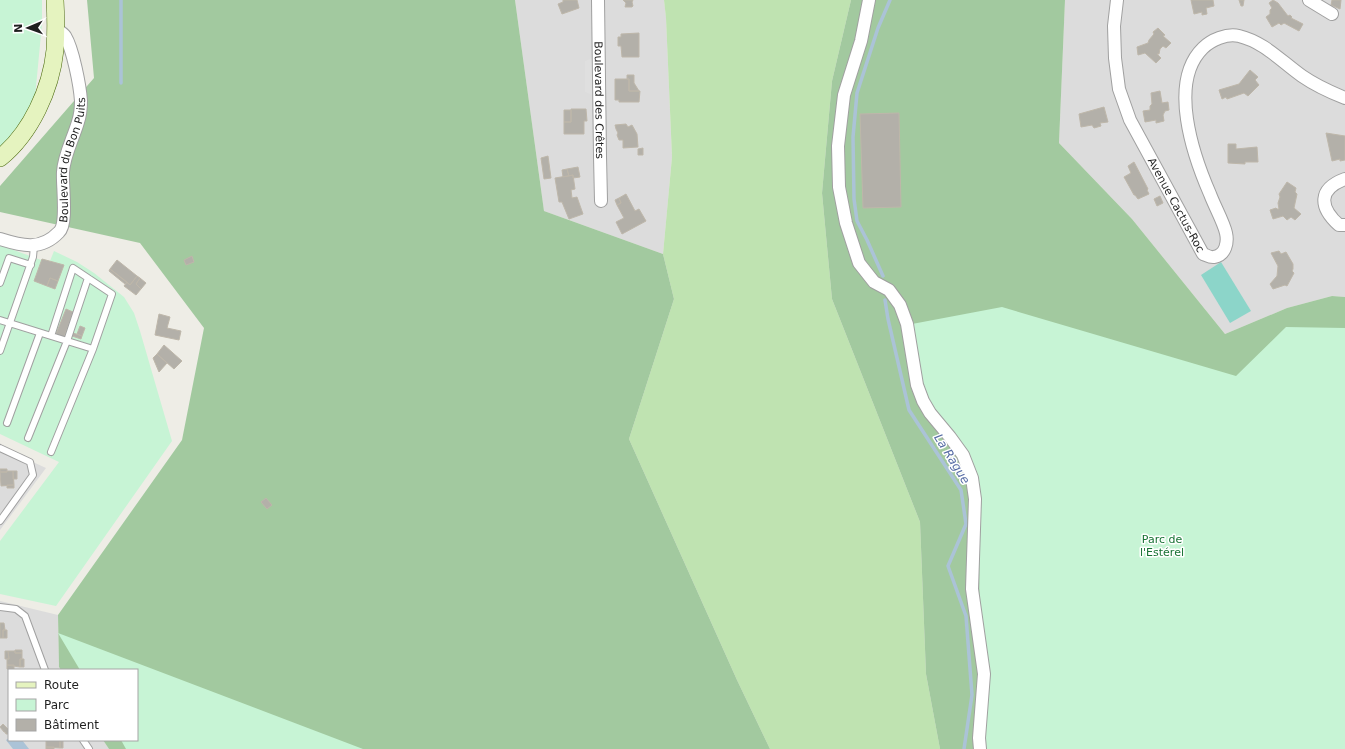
<svg xmlns="http://www.w3.org/2000/svg" width="1345" height="749" font-family="'DejaVu Sans',sans-serif">
	<style>
		.residential { fill: #dcdcdc }
		.grass { fill: #bfe3b1 }
		.forest { fill: #a2c99f }
		.park { fill: #c7f4d5 }
		.pitch { fill: #8cd5c9 }
		.parking { fill: #dfdfdf }
		.water { fill: #abc3d7 }
		.lines { fill: none; stroke-linecap: round; stroke-linejoin: round }
		.stream { stroke: #abc3d7; stroke-width: 3.5 }
		.building { fill: #b3b0a9; stroke: #beb7aa }
		.lane-casing { stroke: #a0a0a0; stroke-width: 8 }
		.street-casing { stroke: #a0a0a0; stroke-width: 14 }
		.secondary-casing { stroke: #4d6b10; stroke-width: 18 }
		.lane { stroke: #fff; stroke-width: 6 }
		.street { stroke: #fff; stroke-width: 12 }
		.secondary { stroke: #e5f3bf; stroke-width: 17 }
		.labels { text-anchor: middle; stroke-width: 3; stroke-linejoin: round; paint-order: stroke }
		.street-label { font-size: 11px; fill: #1f1f1f; stroke: #fff }
		.park-label { font-size: 11px; fill: #177233; stroke: #fff }
		.water-label { font-size: 12px; font-style: italic; fill: #556ba4; stroke: #fff }
	</style>
	<rect width="100%" height="100%" fill="#eeede6"/>
	<path class="residential" d="M515 0H664L666 18 672 157 663 254 544 211Z
		M1065 0H1345V297L1332 296 1287 308 1225 334 1132 219 1059 143Z
		M0 447 46 468 0 530Z
		M0 601 58 615 59 667 61 670H9V740H103L109 749H0Z"/>
	<path class="grass" d="M664 0H851L832 81 822 193 832 299 920 522 926 674 940 749H770L737 680 629 439 674 299 663 254 672 157 666 18Z"/>
	<path class="forest" d="M87 0H515L544 211 663 254 674 299 629 439 737 680 770 749H109L103 740H137V670H61L59 667 58 615 182 440 204 328 140 243 0 212V186L94 78Z
		M851 0H1065L1059 143 1132 219 1225 334 1287 308 1332 296 1345 297V749H940L926 674 920 522 832 299 822 193 832 81Z"/>
	<path class="park" d="M0 0H42V24L35 97 14 136 0 151Z
		M0 245 41 260 42 259 50 261 54 251 77 262 94 273 124 297 134 313 140 331 172 441 56 606 0 594V541L59 462 0 434Z
		M1002 307 1236 376 1286 327 1345 328V749H980L979 493 953 432 926 397 922 387 912 324Z
		M58 633 363 749H126L121 740H137V670H80Z"/>
	<path class="pitch" d="M1221 262 1251 311 1230 323 1201 275Z"/>
	<path class="parking" d="M594 57V96L585 92V61Z"/>
	<path class="water" d="M9 738V740H22L29 749H13L6 740Z"/>
	<g class="lines">
		<path class="stream" d="M121 83V0
			M883 276 867 240 857 221 854 199 853 137 857 93 878 28 890 0
			M885 300 888 319 909 410 961 490 966 524 948 566 966 616 972 695 964 749"/>
	</g>
	<path class="building" d="M563 0H577L579 8 562 14 558 4 563 2Z
		M623 0H633L632 2 633 6 632 7H625L626 3Z
		M1191 0H1213L1214 6 1206 8 1207 14 1202 15V12L1194 14Z
		M1239 0H1244L1243 6H1241Z
		M1273 0 1278 3 1288 16 1290 15 1292 17 1291 18 1303 24 1299 31 1284 23 1281 25 1279 23 1272 27 1266 17 1270 14V10L1272 8 1269 3Z
		M1332 0H1341L1340 9 1331 5Z
		M1158 28 1165 35 1163 36 1171 43 1166 48 1163 46 1160 49 1159 54H1157L1161 58 1156 63 1145 53 1138 55 1137 47 1148 43 1149 40 1154 34 1153 32Z
		M639 33V57H622L621 46H618V37H621V34Z
		M1250 70 1258 77 1255 80 1259 85 1248 96 1244 93 1227 99 1226 97 1222 99 1219 90 1239 84Z
		M627 75H634V83L639 91H629V79H627Z
		M615 79H629V91H640L639 102H619V100H615Z
		M1160 91 1162 103 1168 102 1169 110 1165 111 1163 115 1164 121 1156 123V120L1145 122 1143 111 1150 110V106L1152 104 1151 93Z
		M1104 107 1108 122 1100 123 1101 126 1094 128 1092 125 1081 127 1079 114Z
		M571 109H586L587 121H584V134H564V122H571Z
		M564 110H571V122H564Z
		M899 113 901 207 863 208 860 114Z
		M626 124 628 127 632 125 637 134 638 147 623 148V140H619L617 135 618 133 616 129 615 125Z
		M1326 133 1345 136V160L1340 161V159L1332 161Z
		M1228 144H1236V149L1257 147 1258 162H1245V164L1228 163Z
		M643 148V155H638V149Z
		M548 156 551 178 544 179 541 158Z
		M1134 162 1148 189 1147 190 1149 194 1138 199 1135 195H1134L1124 177 1131 173 1128 166Z
		M578 167 580 177 573 178V175L569 176 567 169Z
		M567 169 569 176 563 177 562 170Z
		M573 175 575 189 571 190 572 198 577 197 583 214 569 219 562 202H559L555 178Z
		M1287 182 1296 188 1295 192 1297 194 1294 208 1301 214 1295 220 1291 217 1287 220 1283 216 1273 219 1270 210 1276 208 1277 209H1279L1278 203 1280 197 1279 194Z
		M626 194 635 211 639 209 646 221 622 234 616 222 624 218 617 205 621 203 619 198Z
		M1160 196 1163 203 1157 206 1154 199Z
		M619 198 621 203 617 205 615 200Z
		M1279 251 1281 254 1286 252 1293 264V269L1292 271 1294 273 1287 286 1285 285 1273 289 1270 284 1277 276 1278 266 1271 253Z
		M192 256 194 262 186 265 184 260Z
		M42 259 64 265 58 281 50 278 47 286 34 281Z
		M117 260 137 276 130 285 110 269Z
		M110 269 127 282 125 284 109 271Z
		M137 276 140 278 136 284 141 289 136 295 124 286 127 282 130 285Z
		M50 278 58 281 55 289 47 286Z
		M140 278 146 283 141 289 136 284Z
		M66 309 73 312 64 337 56 334Z
		M159 314 170 317 167 328 181 331 179 340 155 335Z
		M80 326 85 328 82 336 77 334Z
		M73 333 82 336 81 339 72 336Z
		M164 345 182 361 174 369 157 354Z
		M157 354 167 363 159 372 153 358Z
		M0 469H7V472H0Z
		M7 471H13L14 485 1 486 0 472H7Z
		M13 471H17V479H13Z
		M7 485H14V488H7Z
		M266 498 272 505 267 509 261 502Z
		M0 623H4L5 630H3V638H0Z
		M3 630H7V638H3Z
		M15 650H22V653H15Z
		M5 651H8L9 659H5Z
		M8 651H15V653H22V659H20V667L7 665V659H9Z
		M20 659H24V667H20Z
		M7 665H14V669H7Z
		M3 724 9 730V734H6L5 732H4L0 727Z
		M48 740H62L60 741V748L46 747V741Z
		M60 741H63V748H60Z
		M46 747H54V749H46Z"/>
	<g class="lines">
		<defs>
			<path id="lane" d="M0 283 9 258 31 265
				M0 320 93 349 112 294 73 268 51 336
				M0 351 33 257 34 246
				M7 423 40 333
				M28 438 67 341 88 278
				M0 448 30 462 33 475 0 521
				M51 452 93 349
				M0 607 16 609 25 616 45 670
				M83 740 89 749"/>
			<g id="street">
				<path id="s1" d="M598 0 600 156 601 201"/>
				<path d="M869 0 861 41 844 95 838 146 839 187 846 223 859 263 874 282 889 290 900 305 907 324 917 385 923 401 930 413 950 437 963 455 972 478 975 499 972 589 984 674 979 738 980 749"/>
				<path id="s2" d="M1117 0 1114 26 1115 58 1119 89 1130 120 1203 254C1206 255 1211 258 1214 257 1226 255 1228 242 1226 233 1224 223 1214 205 1210 194 1193 155 1168 82 1203 48 1211 40 1227 33 1239 36 1264 42 1281 61 1302 76 1315 85 1330 92 1345 98"/>
				<path d="M1309 0 1332 14"/>
				<path d="M1345 179C1318 189 1319 207 1339 225H1345"/>
				<path id="s3" d="M0 239C22 246 41 251 59 232 68 224 62 185 63 172 64 155 73 139 78 122 80 116 81 108 81 101 80 86 73 49 65 36 63 33 59 31 56 29"/>
			</g>
			<path id="secondary" d="M0 158C31 133 51 89 55 50 56 33 56 17 55 0"/>
		</defs>
		<use href="#lane" class="lane-casing"/>
		<use href="#street" class="street-casing"/>
		<use href="#secondary" class="secondary-casing"/>
		<use href="#lane" class="lane"/>
		<use href="#street" class="street"/>
		<use href="#secondary" class="secondary"/>
	</g>
	<g class="labels">
		<g class="street-label">
			<text dy="4" stroke="none"><textPath href="#s1" startOffset="100">Boulevard des Crêtes</textPath></text>
			<text dy="4" stroke="none"><textPath href="#s3" startOffset="138">Boulevard du Bon Puits</textPath></text>
			<text dy="4" stroke="none"><textPath href="#s2" startOffset="219">Avenue Cactus-Roc</textPath></text>
		</g>
		<g class="park-label">
			<text x="1162" y="543">Parc de<tspan x="1162" dy="13">l'Estérel</tspan></text>
		</g>
		<g class="water-label">
			<text transform="translate(952 459) rotate(58)" y="4">La Rague</text>
		</g>
	</g>
	<rect x="8" y="669" width="130" height="72" fill="#ffffff" stroke="#a5a5a5"/>
	<rect x="16" y="682" width="20" height="6" fill="#e5f3bf" stroke="#a5a5a5"/>
	<text x="44" y="689" font-size="12" fill="#1f1f1f">Route</text>
	<rect x="16" y="699" width="20" height="12" fill="#c7f4d5" stroke="#a5a5a5"/>
	<text x="44" y="709" font-size="12" fill="#1f1f1f">Parc</text>
	<rect x="16" y="719" width="20" height="12" fill="#b3b0a9" stroke="#a5a5a5"/>
	<text x="44" y="729" font-size="12" fill="#1f1f1f">Bâtiment</text>
	<g transform="translate(28 28) rotate(268)" stroke="#ffffff" stroke-width="3" paint-order="stroke">
	<path d="M0-3L7 15L0 10L-7 15Z" fill="#1f1f1f"/>
	<text y="-6" font-size="11" font-weight="bold" text-anchor="middle" fill="#1f1f1f">N</text>
	</g>
</svg>
